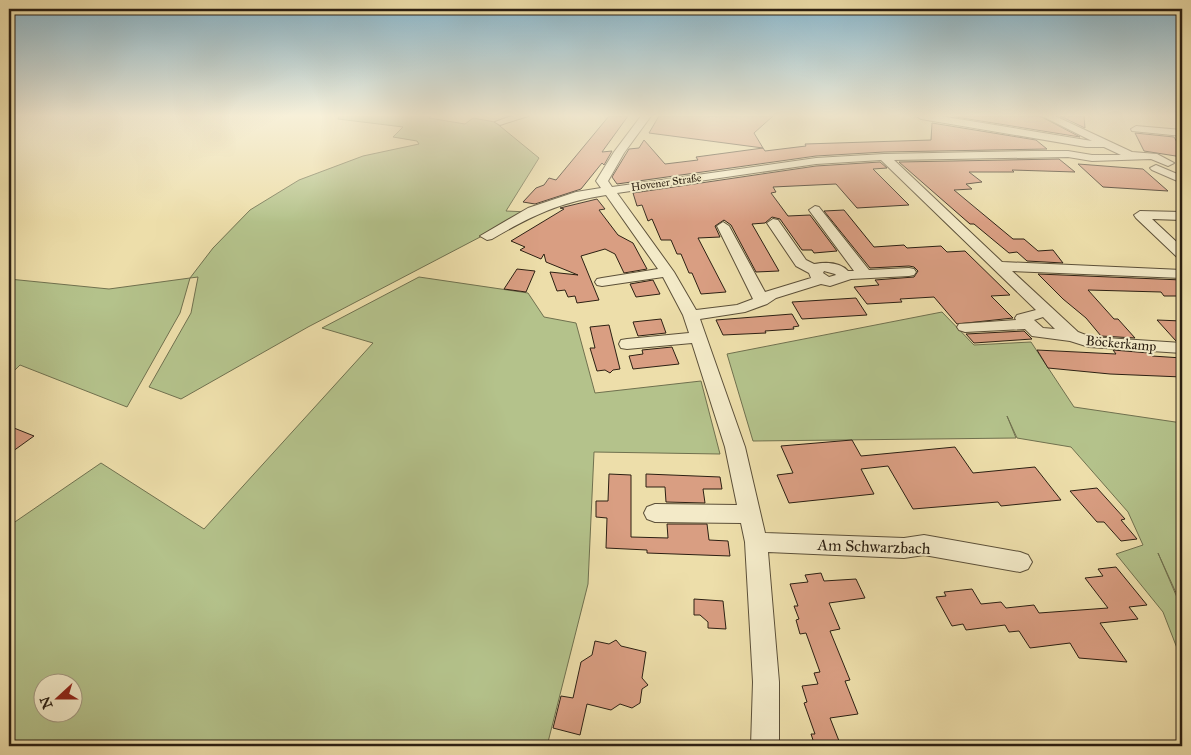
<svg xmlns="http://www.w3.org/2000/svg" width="1191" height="755" font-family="'IM FELL Great Primer',serif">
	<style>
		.green { fill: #b4c28b; stroke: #70714f; fill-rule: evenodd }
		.building { fill: #d99e82; stroke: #2c2013 }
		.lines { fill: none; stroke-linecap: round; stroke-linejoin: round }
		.minor-casing { stroke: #5c5039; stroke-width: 2 }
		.minor { fill: #f3eac8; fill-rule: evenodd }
		.labels { text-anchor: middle; stroke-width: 4; stroke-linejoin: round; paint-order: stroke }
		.far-street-label { font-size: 11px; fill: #2c2013; stroke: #f3eac8 }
		.street-label { font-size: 14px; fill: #2c2013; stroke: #f3eac8 }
		.near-street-label { font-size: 16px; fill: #2c2013; stroke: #f3eac8 }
	</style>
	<rect width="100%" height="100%" fill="#eddeaa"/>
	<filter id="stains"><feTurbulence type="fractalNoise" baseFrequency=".004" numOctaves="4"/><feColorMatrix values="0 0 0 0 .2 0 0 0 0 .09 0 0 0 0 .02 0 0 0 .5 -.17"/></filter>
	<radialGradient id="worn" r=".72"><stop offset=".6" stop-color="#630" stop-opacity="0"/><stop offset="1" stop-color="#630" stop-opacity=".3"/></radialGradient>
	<path class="green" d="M339 116H431L429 118 465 124 473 118 495 122 539 158 506 211 528 212 308 327 181 399 149 387 191 313 198 277 190 278 180 313 127 407 20 365 9 376V279L109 289 190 278 213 248 250 210 299 180 363 156 419 144 417 141 393 137 403 127 338 119Z
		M419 277 528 293 544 317 576 323 595 393 701 381 720 454 594 452 588 584 547 746H9V526L101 463 204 529 373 343 322 328ZM72 682V712H42V682Z
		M942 312 974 345 1031 342 1074 407 1182 423V606L1158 553 1182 609V661L1163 612 1116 554 1143 545 1128 512 1071 447 1017 438 1007 416 1016 438 753 441 727 354Z"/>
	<path class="building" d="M609 116H628L602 152 612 151 604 165 602 163 581 189 535 204 523 202 536 188 544 185 549 178 556 180Z
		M659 116H773L754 133 763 148 649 133Z
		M956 116H1040L1080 137 956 117Z
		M1060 116H1084L1085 128Z
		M932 123 1036 140 1047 149 884 152 816 156 617 184 612 177 629 149 639 148 644 140 665 164 698 160 696 157 763 148 765 151 806 146 805 144 931 140Z
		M1135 133 1174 137 1182 151V157L1144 151Z
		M1059 159 1075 172 1012 170 1014 172H969L982 182 966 184 972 189 954 190 1013 239H1024L1038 251 1053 250 1063 263 1027 261 1017 252 1009 253 974 224H970L899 162Z
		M880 162 887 168 873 169 909 205 857 208 836 184 773 187 776 192 771 193 788 216 810 215 837 251 814 253 812 250H802L780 219 772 217 765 223 752 224 779 271 756 272 731 225 724 220 715 226 720 237 698 238 726 292 701 294 692 273H689L681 254H677L671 240H661L652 219 648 221 642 205 637 206 633 193 816 166Z
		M1078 164 1143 169 1168 191 1103 187Z
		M597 199 605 209 599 210 618 235 633 243 647 269 624 273 615 254 605 249 581 256 599 300 577 303 575 296 568 297 565 290 557 291 550 272 578 275 546 262 544 254 541 259 520 250 525 247 511 241 564 209 560 208Z
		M844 210 874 247 904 245 907 248 941 246 947 252 965 251 1010 295 991 296 1013 318 957 324 934 297 900 299 902 302 867 304 854 287 879 285 875 280 914 277 918 271 914 267 909 266 870 268 824 211Z
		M517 269 535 271 526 292 504 289Z
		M1038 274 1182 280V296H1164L1161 292 1088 290 1114 319H1118L1135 338 1101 336 1086 318 1063 299Z
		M653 280 660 294 636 297 630 284Z
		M856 298 867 315 802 319 792 302Z
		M792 314 799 326 793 327 794 329 765 331 766 333 723 335 716 320Z
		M661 319 666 333 638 336 633 322Z
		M1157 320 1182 321V341H1176Z
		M609 325 620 369 613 370 610 373 605 370 597 371 590 348H595L590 327Z
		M1024 331 1032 339 974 343 966 334Z
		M672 347 679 364 633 369 629 356 643 354 642 350Z
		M1037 350 1116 354 1113 350 1149 353 1152 356 1182 358V377L1110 374 1048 368Z
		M9 426 34 436 9 454Z
		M852 440 861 456 955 447 973 473 1035 467 1061 500 1001 506 998 502 913 509 888 466 861 469 874 494 789 503 777 475 793 473 781 446Z
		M609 474 631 475V537L668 538 667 524H707L709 540 728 541 730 556 647 553V550L606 548 607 518 596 517V501H608Z
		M646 474 720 477 722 489H703L705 503 666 502 665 487H646Z
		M1097 488 1125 519 1121 520 1137 539 1121 541 1104 522H1097L1070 491Z
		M1116 567 1147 605 1129 607 1138 619 1100 623 1127 662 1079 658 1070 643 1030 648 1019 631 1009 632 1005 625 966 630 963 624 952 626 936 597 946 596 944 592 972 589 981 604 1001 602 1006 608 1034 605 1039 613 1108 608 1085 578 1103 576 1098 569Z
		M821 573 824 581 856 579 865 598 829 603 840 629 830 631 850 680 845 681 858 714 830 718 841 746H815L811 734H815L804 703 807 702 802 686 818 684 814 673 820 672 806 633 800 634 796 620 799 619 794 606H798L790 584 808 582 805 575Z
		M694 599 723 601 726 629 708 628V622L700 615H694Z
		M616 640 621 646 646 652 642 678 648 685 642 689 640 703 632 708 620 704 611 710 587 704 580 735 553 728 561 696 573 698 581 662 592 655 595 641 609 644Z"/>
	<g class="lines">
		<defs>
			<path id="minor" d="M511 116H528L500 125 495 122Z
				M641 116H651L624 153 608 181 612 187 816 158 884 154 1032 151H1068L1092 155H1121L1104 147H1086L921 119 916 116H940L1092 141 1042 116H1055L1132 152 1157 154 1174 163 1168 166 1151 159 1092 161 1068 157 894 160 1002 262 1182 270V278L1012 271 1078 332 1091 337 1182 343V353L1089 347 1070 341 1032 336 1025 329 965 332 959 330 957 327 959 324 1016 320 1015 318 1017 315 1036 310 881 160 816 164 617 193 674 272 696 310 737 305 753 299 717 226 723 222 729 226 765 292 811 278 809 273 796 266 767 223 773 219 778 220 806 260 814 264C825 262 840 262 848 271H854L809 210 815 206 819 207 869 270 909 268 914 269 916 272 914 275 909 276 851 279 830 286 821 284 776 298 767 304 745 312 700 319 745 447 765 533 904 538 924 535 1020 552 1028 555 1032 562 1028 569 1020 572 924 555 904 558 768 552 779 682V746H751L753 682 745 542 741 523 655 522 647 519 644 513 647 507 655 504 737 505 725 447 692 343 627 349 621 348 619 344 621 340 627 339 689 333 683 315 663 277 602 286 597 285 595 282 597 279 602 278 658 269 606 195C560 202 531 216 492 239L487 240 480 236 528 208 576 192 601 188 596 181 614 152ZM824 271 835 274 836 275 829 277 823 273ZM1043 317 1055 329 1043 328 1034 320Z
				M1136 126 1182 130V136L1132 131 1131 129Z
				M1156 165 1182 176V183L1152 170 1150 168Z
				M1140 211 1182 212V220L1152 219 1182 247V258L1177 257 1136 218 1134 215Z"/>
		</defs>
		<use href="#minor" class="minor-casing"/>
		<use href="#minor" class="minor"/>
	</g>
	<linearGradient id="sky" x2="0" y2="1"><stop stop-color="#88b7ce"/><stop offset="0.52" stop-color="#f7f0d9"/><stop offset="1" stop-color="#f7f0d9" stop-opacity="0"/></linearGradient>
	<rect width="1191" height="222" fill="url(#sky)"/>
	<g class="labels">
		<g class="far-street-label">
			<text transform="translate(666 182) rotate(-8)" y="4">Hovener Straße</text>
		</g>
		<g class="street-label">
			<text transform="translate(1121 343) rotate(5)" y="5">Böckerkamp</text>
		</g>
		<g class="near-street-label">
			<text transform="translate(874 546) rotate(2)" y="6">Am Schwarzbach</text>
		</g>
	</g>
	<rect width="1191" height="755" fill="none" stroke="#eddeaa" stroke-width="30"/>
	<rect x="10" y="10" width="1171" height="735" fill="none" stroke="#2c2013" stroke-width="2.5"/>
	<rect x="15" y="15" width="1161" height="725" fill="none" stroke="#2c2013"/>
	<g transform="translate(58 698) rotate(249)"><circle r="24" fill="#f3eac8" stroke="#a39980"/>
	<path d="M0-4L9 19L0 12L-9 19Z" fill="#8f2418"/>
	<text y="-8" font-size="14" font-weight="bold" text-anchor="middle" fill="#2c2013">N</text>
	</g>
	<rect width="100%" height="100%" filter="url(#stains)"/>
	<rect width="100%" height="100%" fill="url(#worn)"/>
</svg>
